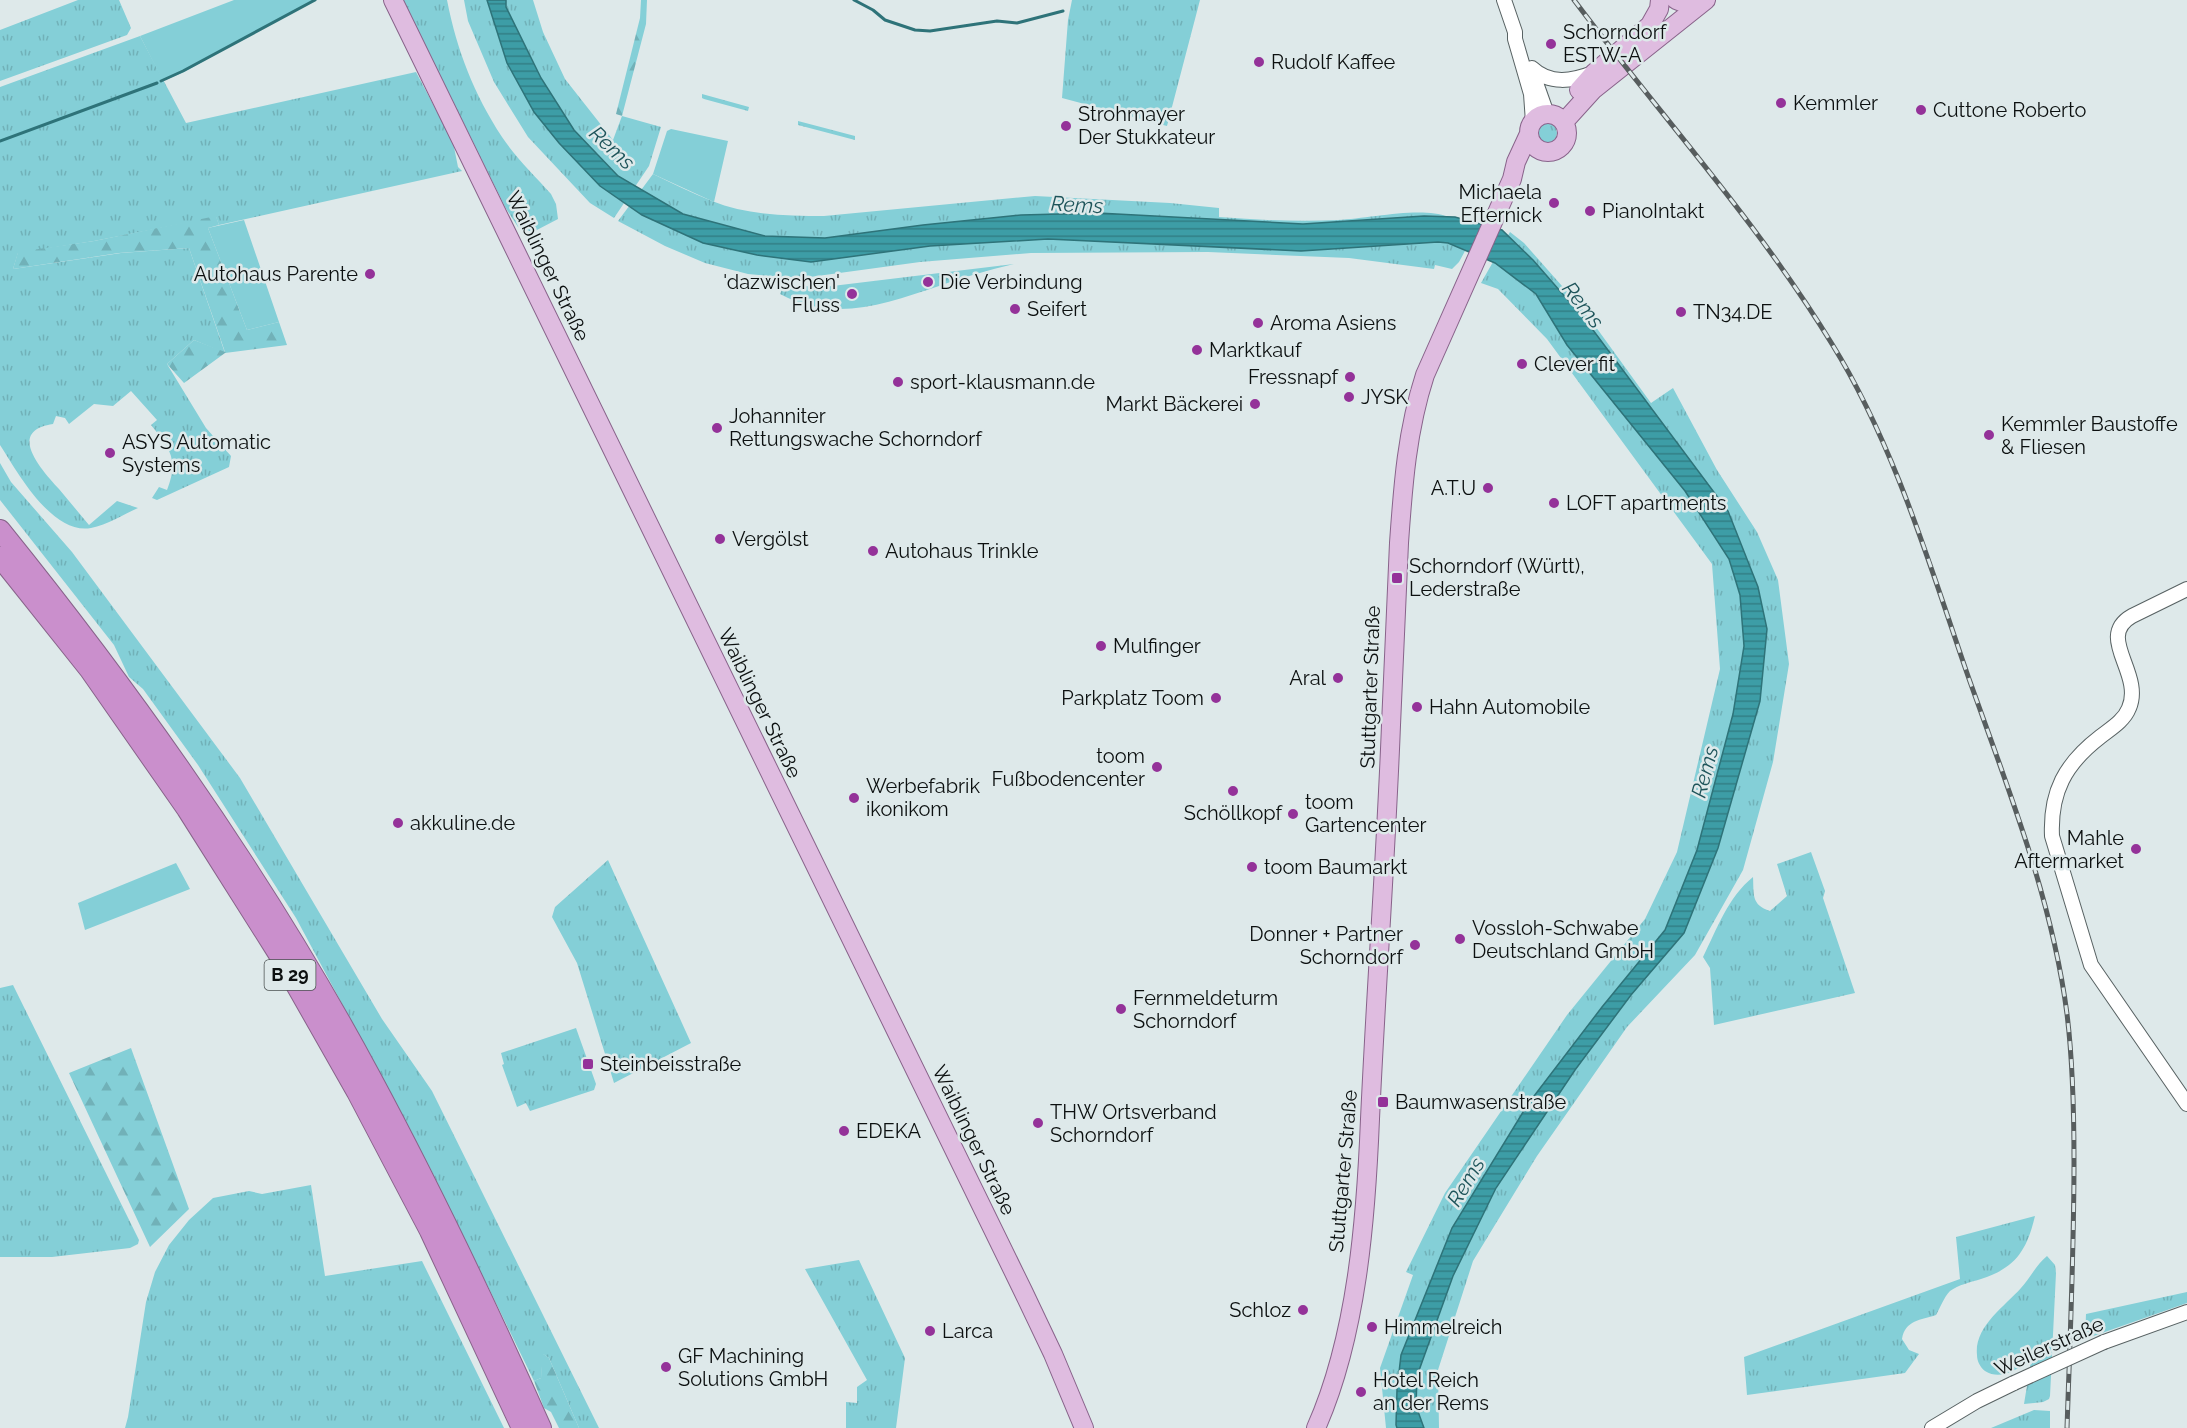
<svg xmlns="http://www.w3.org/2000/svg" width="2187" height="1428" font-family="Raleway,sans-serif">
	<style>
		.grass { fill: url(#grass-tufts) }
		.forest { fill: url(#forest-firs) }
		.green { fill: #84cfd7 }
		.water { fill: url(#water-rules); stroke: #2e7379; stroke-width: 1.5 }
		.lines { fill: none; stroke-linecap: round; stroke-linejoin: round }
		.stream { stroke: #2e7379; stroke-width: 3 }
		.minor-casing { stroke: #586263; stroke-width: 16 }
		.major-casing { stroke: #88638a; stroke-width: 20 }
		.highway-casing { stroke: #88638a; stroke-width: 22 }
		.minor { stroke: #fff; stroke-width: 14 }
		.major { stroke: #dfbce0; stroke-width: 18 }
		.highway { stroke: #ca8fcc; stroke-width: 20 }
		.rail-casing { stroke: #575d5e; stroke-width: 5 }
		.rail { stroke: #dee9ea; stroke-width: 3; stroke-dasharray: 9; stroke-linecap: butt }
		.minor-bridge-casing { stroke: #586263; stroke-width: 16; stroke-linecap: butt }
		.minor-bridge { stroke: #fff; stroke-width: 14 }
		.poi-dot { fill: #943299; stroke: #dee9ea; stroke-width: 2 }
		.labels { text-anchor: middle; stroke-width: 5; stroke-linejoin: round; paint-order: stroke }
		.shield { fill: #dee9ea; stroke: #4b5151; stroke-width: 1.5 }
		.shield-label { font-size: 18px; font-weight: bold; fill: #0c1010 }
		.poi-label { font-size: 20px; fill: #0c1010; stroke: #dee9ea; text-anchor: start }
		.street-label { font-size: 20px; fill: #0c1010; stroke: #dee9ea }
		.water-label { font-size: 21px; font-style: italic; fill: #1e545a; stroke: #dee9ea }
	</style>
	<defs>
		<pattern id="grass-tufts" width="24" height="20" patternUnits="userSpaceOnUse" patternTransform="scale(1.5)"><rect width="24" height="20" fill="#84cfd7"/><path d="M3 7l-1-3M5 7V3M7 7l1-3M15 17l-1-3M17 17v-4M19 17l1-3" fill="none" stroke="#71b1b8"/></pattern>
		<pattern id="forest-firs" width="22" height="20" patternUnits="userSpaceOnUse" patternTransform="scale(1.5)"><rect width="22" height="20" fill="#84cfd7"/><path d="M5 1l3.5 6h-7zM16 11l3.5 6h-7z" fill="#71b1b8"/></pattern>
		<pattern id="water-rules" width="6" height="5" patternUnits="userSpaceOnUse" patternTransform="scale(1.5)"><rect width="6" height="5" fill="#3d9da6"/><path d="M0 2.5h6" fill="none" stroke="#327f86"/></pattern>
	</defs>
	<rect width="100%" height="100%" fill="#dee9ea"/>
	<path class="grass" d="M78 0H119L131 28 127 35 0 81V30Z
		M403 0H447C457 51 474 94 502 137 516 158 535 176 551 194L556 204 558 219 533 232 518 227 505 207Z
		M464 0H533L543 32 565 79 613 140 622 116 661 127 649 166 614 218 590 203 528 137 494 82 468 21Z
		M1072 0H1200L1167 126 1062 98 1068 20Z
		M140 36 186 123 416 72 453 142 458 167 462 171 219 225 216 217 94 241 18 253 13 269 121 253 189 248 225 353 194 340 167 364 206 428 231 456 229 467 157 500 152 498 159 487 167 490C179 460 170 448 151 425L157 420 131 391 113 406 94 404 69 424 65 418 56 416 53 424C5 431 43 471 59 489 69 501 79 513 89 525L117 501 138 508C124 514 107 525 91 528 52 535 18 473 0 445V87Z
		M702 94 749 107 748 111 704 99 702 98Z
		M798 121 855 136V140L798 125Z
		M1537 133a10 10 0 1 1 20 0a10 10 0 1 1-20 0Z
		M653 174C672 183 692 193 712 201 746 215 787 216 824 216L1035 196 1170 203 1219 208V217C1259 220 1298 222 1338 220 1368 219 1421 206 1448 217L1458 247 1465 251 1459 262 1452 269 1435 265 1434 269 1349 258 1208 252 1031 253 920 262 810 277H780L748 274 705 263 665 246 618 221Z
		M1510 232 1524 243 1585 312 1651 403 1673 388 1717 470 1757 532 1778 580 1789 664 1773 762 1743 870 1695 955 1627 1027 1537 1156 1473 1261 1438 1370 1439 1428H1386L1380 1368 1413 1275 1406 1272 1445 1193 1567 1015 1645 919 1677 852 1720 669 1712 564 1547 339 1498 289 1481 283Z
		M1014 264C988 270 964 277 939 286 885 304 834 323 780 294L784 285 824 287Z
		M0 463 11 482 72 552 240 778 382 1019 432 1091 599 1428H579L549 1358 543 1354 541 1378 534 1381 431 1170 296 918 198 765 143 689 129 677 114 645 0 500Z
		M1811 852 1825 891 1823 898 1855 993 1714 1025 1710 968 1703 957C1717 929 1728 897 1753 877 1754 894 1751 905 1770 911L1787 896 1777 864Z
		M608 860 691 1043 614 1083 577 963 552 917 555 907Z
		M13 985 139 1240 138 1244 130 1248 52 1257H0V988Z
		M576 1028 596 1084 594 1090 530 1111 526 1103 517 1107 502 1065 504 1064 501 1053Z
		M311 1185 325 1276 422 1261 504 1428H125L128 1417 146 1302 155 1272 169 1245 189 1220 213 1198 249 1191 262 1194Z
		M2035 1216C2027 1250 2016 1268 1981 1279 1971 1282 1958 1285 1950 1291 1944 1297 1940 1308 1936 1315 1921 1320 1905 1320 1902 1339L1909 1350 1919 1354 1905 1373 1747 1395 1744 1357 1960 1279 1956 1237Z
		M2047 1256 2055 1265 2056 1273 2050 1396 2049 1399 2043 1402 2024 1404 2031 1361C2016 1369 2001 1381 1985 1371 1980 1367 1977 1361 1977 1355 1974 1327 2004 1307 2021 1288 2030 1278 2037 1264 2047 1256Z
		M859 1260 905 1358 896 1428H846V1402L857 1403V1387L867 1380 805 1269Z
		M2187 1292V1303L2085 1339 2086 1314Z
		M2034 1410 2050 1411V1428H1991Z"/>
	<path class="forest" d="M641 0H647L646 24 622 116 616 114 640 18Z
		M216 216 219 225 208 228 247 330 279 322 287 345 225 353 184 383 167 364 194 340 225 352 189 248 119 253 13 269 18 252 94 241Z
		M131 1048 189 1209 150 1247 69 1073Z
		M542 1353 549 1358 579 1428H559L551 1412 544 1408 534 1381 541 1378Z"/>
	<path class="green" d="M234 0H314L184 72 163 81 140 36Z
		M671 129 728 141 714 202 653 174 667 131Z
		M244 220 279 322 247 330 208 228Z
		M176 863 190 889 85 930 78 903Z"/>
	<path class="water" d="M487 0H506V7L541 78 574 130 618 176 683 214 765 236 825 238 923 225 1021 215 1098 213 1303 224 1424 216 1455 217 1502 230 1533 260 1587 322 1728 511 1758 587 1767 629 1760 701 1718 848 1684 933 1631 995 1575 1070 1496 1188 1453 1276 1417 1376 1416 1406 1424 1428H1397L1396 1425 1397 1390 1401 1355 1452 1228 1528 1104 1602 1007 1665 930 1697 850 1733 714 1744 646 1740 595 1729 559 1685 491 1567 345 1536 294 1495 263 1448 243 1438 242 1301 251 1048 239 930 246 811 262 757 255 703 243 642 215 600 186 559 143 534 112 507 63Z"/>
	<g class="lines">
		<path class="stream" d="M854 0 873 10 885 20 915 30 930 31 997 21 1017 23 1063 11
			M161 81 183 71 315 0
			M0 141 157 83"/>
		<defs>
			<path id="minor" d="M1504 0 1515 32V39L1531 94 1533 122
				M1532 68C1550 85 1572 81 1593 73
				M1535 80 1547 114
				M2187 589 2132 616C2095 637 2144 673 2129 708 2124 721 2110 729 2100 737 2065 764 2050 792 2052 836L2091 965 2187 1104
				M2104 1342 2187 1312
				M1932 1428 1977 1401 2014 1383"/>
			<path id="major" d="M393 0 1023 1291 1053 1354 1084 1428
				M1676 0 1681 2 1702 3
				M1579 90 1595 72 1650 25 1659 9 1660 0
				M1529 133a19 19 0 1 1 38 0a19 19 0 1 1-38 0Z
				M1564 122 1593 90 1706 0
				M1316 1428C1357 1336 1366 1219 1370 1119 1376 988 1386 856 1391 725 1394 664 1396 604 1399 543 1403 485 1407 430 1425 375L1512 179 1516 162 1528 136"/>
			<path id="highway" d="M0 530C138 701 266 882 370 1076 432 1191 488 1309 541 1428
				M0 557 90 670 187 809 278 953 357 1092 430 1231 522 1428"/>
		</defs>
		<use href="#minor" class="minor-casing"/>
		<use href="#major" class="major-casing"/>
		<use href="#highway" class="highway-casing"/>
		<use href="#minor" class="minor"/>
		<use href="#major" class="major"/>
		<use href="#highway" class="highway"/>
		<defs>
			<path id="rail" d="M1574 0C1660 115 1757 221 1832 344 1894 444 1930 566 1968 676 2007 786 2052 898 2067 1014 2073 1063 2074 1113 2074 1162 2074 1251 2070 1339 2067 1428"/>
		</defs>
		<use href="#rail" class="rail-casing"/>
		<use href="#rail" class="rail"/>
		<defs>
			<path id="minor-bridge" d="M2014 1383 2104 1342"/>
		</defs>
		<use href="#minor-bridge" class="minor-bridge-casing"/>
		<use href="#minor-bridge" class="minor-bridge"/>
	</g>
	<g class="poi-dot">
		<circle cx="1551" cy="44" r="6"/>
		<circle cx="1259" cy="62" r="6"/>
		<circle cx="1781" cy="103" r="6"/>
		<circle cx="1921" cy="110" r="6"/>
		<circle cx="1066" cy="126" r="6"/>
		<circle cx="1554" cy="203" r="6"/>
		<circle cx="1590" cy="211" r="6"/>
		<circle cx="370" cy="274" r="6"/>
		<circle cx="928" cy="282" r="6"/>
		<circle cx="852" cy="294" r="6"/>
		<circle cx="1015" cy="309" r="6"/>
		<circle cx="1681" cy="312" r="6"/>
		<circle cx="1258" cy="323" r="6"/>
		<circle cx="1197" cy="350" r="6"/>
		<circle cx="1522" cy="364" r="6"/>
		<circle cx="1350" cy="377" r="6"/>
		<circle cx="898" cy="382" r="6"/>
		<circle cx="1349" cy="397" r="6"/>
		<circle cx="1255" cy="404" r="6"/>
		<circle cx="717" cy="428" r="6"/>
		<circle cx="1989" cy="435" r="6"/>
		<circle cx="110" cy="453" r="6"/>
		<circle cx="1488" cy="488" r="6"/>
		<circle cx="1554" cy="503" r="6"/>
		<circle cx="720" cy="539" r="6"/>
		<circle cx="873" cy="551" r="6"/>
		<rect x="1391" y="572" width="12" height="12" rx="3"/>
		<circle cx="1101" cy="646" r="6"/>
		<circle cx="1338" cy="678" r="6"/>
		<circle cx="1216" cy="698" r="6"/>
		<circle cx="1417" cy="707" r="6"/>
		<circle cx="1157" cy="767" r="6"/>
		<circle cx="1233" cy="791" r="6"/>
		<circle cx="854" cy="798" r="6"/>
		<circle cx="1293" cy="814" r="6"/>
		<circle cx="398" cy="823" r="6"/>
		<circle cx="2136" cy="849" r="6"/>
		<circle cx="1252" cy="867" r="6"/>
		<circle cx="1460" cy="939" r="6"/>
		<circle cx="1415" cy="945" r="6"/>
		<circle cx="1121" cy="1009" r="6"/>
		<rect x="582" y="1058" width="12" height="12" rx="3"/>
		<rect x="1377" y="1096" width="12" height="12" rx="3"/>
		<circle cx="1038" cy="1123" r="6"/>
		<circle cx="844" cy="1131" r="6"/>
		<circle cx="1303" cy="1310" r="6"/>
		<circle cx="1372" cy="1327" r="6"/>
		<circle cx="930" cy="1331" r="6"/>
		<circle cx="666" cy="1367" r="6"/>
		<circle cx="1361" cy="1392" r="6"/>
	</g>
	<g class="labels">
		<rect class="shield" x="264.5" y="960" width="51" height="30" rx="4.5"/>
		<g class="shield-label">
			<text x="290" y="981">B 29</text>
		</g>
		<g class="poi-label">
			<text x="1563" y="39">Schorndorf<tspan x="1563" dy="23">ESTW-A</tspan></text>
			<text x="1271" y="69">Rudolf Kaffee</text>
			<text x="1793" y="110">Kemmler</text>
			<text x="1933" y="117">Cuttone Roberto</text>
			<text x="1078" y="121">Strohmayer<tspan x="1078" dy="23">Der Stukkateur</tspan></text>
			<text x="1542" y="199" text-anchor="end">Michaela<tspan x="1542" dy="23">Efternick</tspan></text>
			<text x="1602" y="218">PianoIntakt</text>
			<text x="358" y="281" text-anchor="end">Autohaus Parente</text>
			<text x="840" y="289" text-anchor="end">'dazwischen'<tspan x="840" dy="23">Fluss</tspan></text>
			<text x="940" y="289">Die Verbindung</text>
			<text x="1027" y="316">Seifert</text>
			<text x="1693" y="319">TN34.DE</text>
			<text x="1270" y="330">Aroma Asiens</text>
			<text x="1209" y="357">Marktkauf</text>
			<text x="1534" y="371">Clever fit</text>
			<text x="1338" y="384" text-anchor="end">Fressnapf</text>
			<text x="910" y="389">sport-klausmann.de</text>
			<text x="1361" y="404">JYSK</text>
			<text x="1243" y="411" text-anchor="end">Markt Bäckerei</text>
			<text x="729" y="423">Johanniter<tspan x="729" dy="23">Rettungswache Schorndorf</tspan></text>
			<text x="2001" y="431">Kemmler Baustoffe<tspan x="2001" dy="23">&amp; Fliesen</tspan></text>
			<text x="122" y="449">ASYS Automatic<tspan x="122" dy="23">Systems</tspan></text>
			<text x="1476" y="495" text-anchor="end">A.T.U</text>
			<text x="1566" y="510">LOFT apartments</text>
			<text x="732" y="546">Vergölst</text>
			<text x="885" y="558">Autohaus Trinkle</text>
			<text x="1409" y="573">Schorndorf (Württ),<tspan x="1409" dy="23">Lederstraße</tspan></text>
			<text x="1113" y="653">Mulfinger</text>
			<text x="1326" y="685" text-anchor="end">Aral</text>
			<text x="1204" y="705" text-anchor="end">Parkplatz Toom</text>
			<text x="1429" y="714">Hahn Automobile</text>
			<text x="1145" y="763" text-anchor="end">toom<tspan x="1145" dy="23">Fußbodencenter</tspan></text>
			<text x="866" y="793">Werbefabrik<tspan x="866" dy="23">ikonikom</tspan></text>
			<text x="1305" y="809">toom<tspan x="1305" dy="23">Gartencenter</tspan></text>
			<text x="1233" y="820" text-anchor="middle">Schöllkopf</text>
			<text x="410" y="830">akkuline.de</text>
			<text x="2124" y="845" text-anchor="end">Mahle<tspan x="2124" dy="23">Aftermarket</tspan></text>
			<text x="1264" y="874">toom Baumarkt</text>
			<text x="1472" y="935">Vossloh-Schwabe<tspan x="1472" dy="23">Deutschland GmbH</tspan></text>
			<text x="1403" y="941" text-anchor="end">Donner + Partner<tspan x="1403" dy="23">Schorndorf</tspan></text>
			<text x="1133" y="1005">Fernmeldeturm<tspan x="1133" dy="23">Schorndorf</tspan></text>
			<text x="600" y="1071">Steinbeisstraße</text>
			<text x="1395" y="1109">Baumwasenstraße</text>
			<text x="1050" y="1119">THW Ortsverband<tspan x="1050" dy="23">Schorndorf</tspan></text>
			<text x="856" y="1138">EDEKA</text>
			<text x="1291" y="1317" text-anchor="end">Schloz</text>
			<text x="1384" y="1334">Himmelreich</text>
			<text x="942" y="1338">Larca</text>
			<text x="678" y="1363">GF Machining<tspan x="678" dy="23">Solutions GmbH</tspan></text>
			<text x="1373" y="1387">Hotel Reich<tspan x="1373" dy="23">an der Rems</tspan></text>
		</g>
		<g class="street-label">
			<text transform="translate(548 266) rotate(64)" y="7">Waiblinger Straße</text>
			<text transform="translate(1370 687) rotate(-88)" y="7">Stuttgarter Straße</text>
			<text transform="translate(760 703) rotate(64)" y="7">Waiblinger Straße</text>
			<text transform="translate(974 1140) rotate(64)" y="7">Waiblinger Straße</text>
			<text transform="translate(1343 1171) rotate(-85)" y="7">Stuttgarter Straße</text>
			<text transform="translate(2049 1346) rotate(-24)" y="7">Weilerstraße</text>
		</g>
		<g class="water-label">
			<text transform="translate(612 148) rotate(43)" y="7">Rems</text>
			<text transform="translate(1077 205) rotate(3)" y="7">Rems</text>
			<text transform="translate(1583 305) rotate(52)" y="7">Rems</text>
			<text transform="translate(1705 772) rotate(-75)" y="7">Rems</text>
			<text transform="translate(1466 1182) rotate(-59)" y="7">Rems</text>
		</g>
	</g>
</svg>
